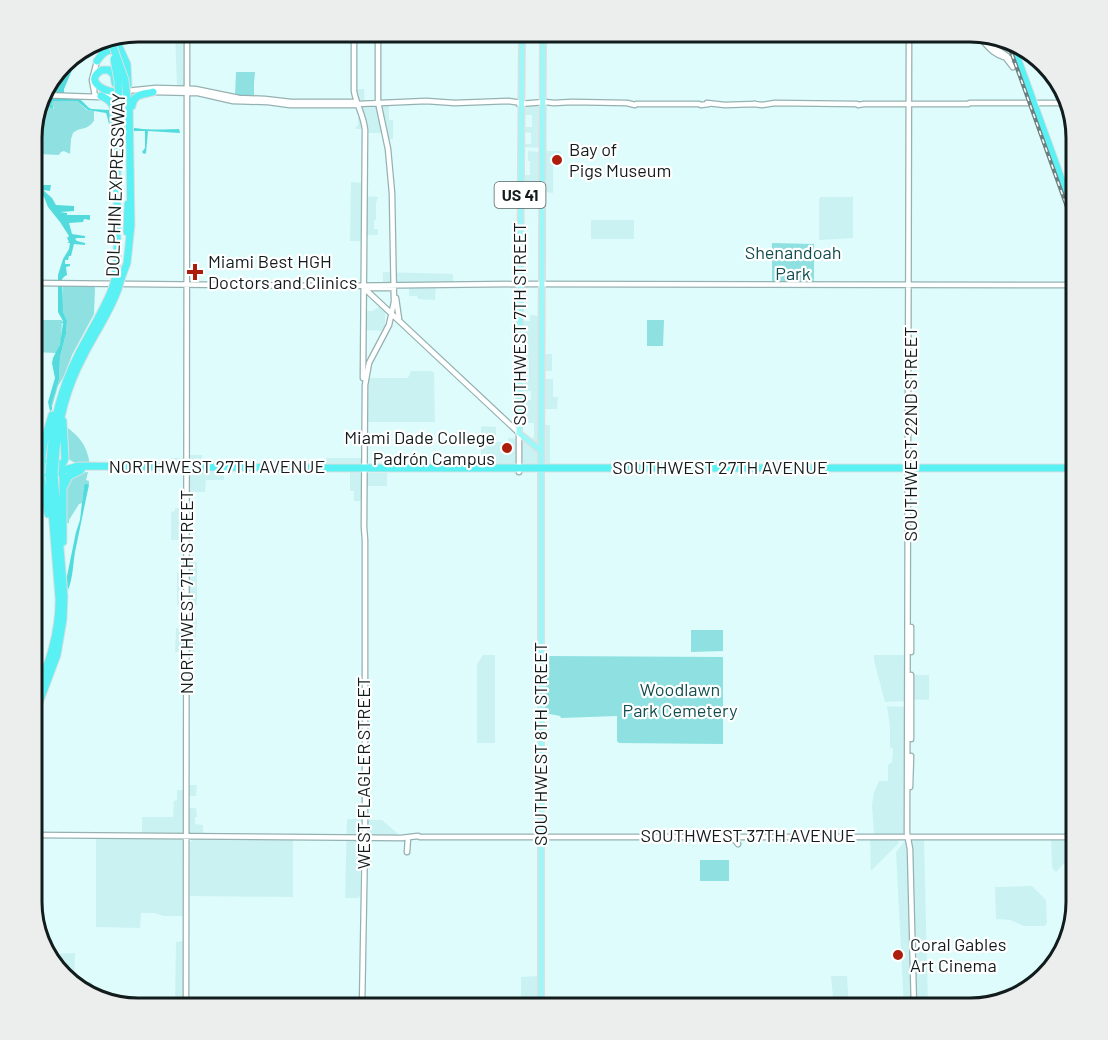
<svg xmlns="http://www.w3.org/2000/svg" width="1108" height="1040" font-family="Barlow,sans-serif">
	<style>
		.built { fill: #cbf2f2 }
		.green { fill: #8ee0e1 }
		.water { fill: #52dadc }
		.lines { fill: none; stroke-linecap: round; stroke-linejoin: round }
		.secondary-casing { stroke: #96b1b1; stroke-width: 7 }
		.primary-casing { stroke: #dedfdf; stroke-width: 8 }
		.highway-casing { stroke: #dedfdf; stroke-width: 9 }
		.secondary { stroke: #fff; stroke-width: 4.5 }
		.primary { stroke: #9bf7f8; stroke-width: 5 }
		.highway { stroke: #59f1f3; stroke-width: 7 }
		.rail-casing { stroke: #6d7f7f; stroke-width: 4 }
		.rail { stroke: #fff; stroke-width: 1.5; stroke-dasharray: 4.5; stroke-linecap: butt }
		.highway-bridge-casing { stroke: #dedfdf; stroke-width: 9; stroke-linecap: butt }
		.highway-bridge { stroke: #59f1f3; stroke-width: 7 }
		.poi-dot { fill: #ad1d0b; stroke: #fff; stroke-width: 2 }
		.labels { text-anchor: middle; stroke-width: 4.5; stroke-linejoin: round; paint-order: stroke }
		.shield { fill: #fff; stroke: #596060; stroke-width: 1.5 }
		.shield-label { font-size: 16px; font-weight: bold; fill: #121c1c }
		.poi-label { font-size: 18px; fill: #121c1c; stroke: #fff; text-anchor: start }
		.street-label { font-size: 18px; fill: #121c1c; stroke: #fff }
		.park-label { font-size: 18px; fill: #124e4f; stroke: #fff }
		.rim { fill: none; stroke: #121c1c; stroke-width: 3 }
	</style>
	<rect width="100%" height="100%" fill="#defcfc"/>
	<path class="built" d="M175 32H185L184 87H177Z
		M356 89H364L365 106 389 105V120H393V139H389L386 133H367V129H356V126H358V115L362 114Z
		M524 105 541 106V148L523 147 522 144H531V133L522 132V127H532V115H522Z
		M528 151 540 152 539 193H523L522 175H530V161H528Z
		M547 151H559L561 153V162H553V193L545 192 546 153Z
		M351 182 363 183V196L378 197 376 203V220H374V229H378V235H363V241H350Z
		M821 197H853V238L819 240V199Z
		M591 220H634V239H591Z
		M383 272 453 274V283L436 284 435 300 418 299 417 296H409V284H383Z
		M381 305 386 310 385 313V328L384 331 366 330V311H373Z
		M530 315 541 316V354H552V371H543V379H553V397H558L557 409H541L540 425H550V467H543V450L531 442 534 436V423H520V401L531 400V391H522V381L529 380V360L521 359V321H530Z
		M411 371H432L434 373 435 422H367V378H408Z
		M483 426 496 427V442H508V438L523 439 538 453 539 466 481 465V427Z
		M184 455H202L201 472H224V480H206L205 492H189V466L171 465V458H184Z
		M326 458H362V473H387V486H362V501H354V491H350V467L326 466Z
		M175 508H184L185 540H171V512L175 511Z
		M189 562H197V605H177V572H188Z
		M189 618H197L195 652H175L176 628H188Z
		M483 655H495V742L494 743H477V664Z
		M874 655H906V675H929V700L907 699 906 701 885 702 874 661Z
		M887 706 906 707V834H874L872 805 874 792 879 781H888V765L892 762 893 748H890V727Z
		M189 785H197L196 796H189V808H196L197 817H195V824L203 825V834L185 833 184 916H164L154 913H141L140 928 96 927V838H142V817H173L174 801 177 800V790H189Z
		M347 819 382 820 397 833V836H361L360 859 372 860V867H360V896L358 898H345Z
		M907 838 924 839 928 1008H904L896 852Z
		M194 839 293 840V897L190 896V842Z
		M870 839H897L899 843 871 871Z
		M1051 839H1076V851L1056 872 1052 868Z
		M1032 886 1046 900 1047 923 1045 926H1024L1010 920 996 919 995 887Z
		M184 941V998L183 999H175L176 942Z
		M75 953 74 982H92V997L62 977 52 954Z
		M539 976V1005H558L559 1008H521V977Z
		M831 976H847L849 1008H834Z"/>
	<path class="green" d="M236 72H255L254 83V96H235Z
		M54 100 77 101 87 110 94 111V121C85 132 81 126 73 133L71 139 70 154 64 151 61 152 59 155 39 154C38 133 34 125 49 107L53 109 54 107 50 105Z
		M772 243 814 244V283H772Z
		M63 286H94L95 288 94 314 72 355 64 376 58 386 52 407 50 406 59 380 60 357 66 334 67 321 63 312 62 306Z
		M32 320H62L61 341 56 353 32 352Z
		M647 320H664L663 346H647Z
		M64 425C80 437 87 445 90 465L75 463 67 458Z
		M88 472 86 480 89 481V485L86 483 84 485 82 503 79 504 69 520V523H65L66 483 78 473Z
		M691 630H723V651L691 652Z
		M546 656 723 657V744L619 743 617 741V716L561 718 560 716 545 713Z
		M700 860H729V881H700Z"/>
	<path class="water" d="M79 54 64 89V97L79 98 89 108 92 109 109 110 113 124C138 130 154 130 179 129L180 133 148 131 146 153 144 154 142 152 145 148V131C137 131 119 132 112 128 108 125 108 117 106 113L88 110 77 101H53L51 105 53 106V109L49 107 40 119 38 125 39 168 32 181 37 185H51L50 191 43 190 52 198 56 205 74 206V211L60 212 67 213V215H90V220L84 219 83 222 69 223 72 234 85 236V238H77L75 239 77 241 85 243V245L74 244 71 256H69L68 260H65V264H70V266L66 267 67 275 65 276 62 279 63 312 67 321 66 334 60 357 59 380 51 405 52 407V410L50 411 48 402 55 378 52 363 53 358 60 344 63 323H61L63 321 58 312V275L63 259 69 249 70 243H67L69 242 67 238 69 236 60 222 48 207 44 197 32 188V130L41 95 46 86 67 58Z
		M86 483 89 485C84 507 80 529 75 552 73 564 73 578 68 590L67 587 66 581 76 532 80 520 84 485Z"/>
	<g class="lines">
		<defs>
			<path id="secondary" d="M354 32V91C356 104 364 116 365 130L363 378
				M909 32 907 833 910 849 914 1008
				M977 32C988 49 997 59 1018 59
				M982 34 991 45 1007 56
				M1006 58 1013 67
				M116 92 156 88 195 89 239 98 265 99 291 102H355L358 104
				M152 92 198 93 233 101 268 102 290 105H355L358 104 426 101 455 103 508 101 522 103
				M41 95 98 97 116 95
				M95 96 92 80 97 61
				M707 103 725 105 755 104
				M519 104 545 102 554 103 572 102 627 103 635 105 636 104H699L701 105 709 104
				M754 104 762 105 775 103 857 104 858 105 864 104H968L970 103H1064
				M32 283 335 286 521 284 1076 285
				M364 288H394
				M364 288 519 433V472
				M396 298 399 319
				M911 652V627
				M911 739V675
				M910 787 911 756
				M33 835 403 838
				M731 836 738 844
				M401 838 418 836 420 837H1076
				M407 852 408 838
				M186 1008 187 32
				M362 1008 365 838V540L364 527 365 385 369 363 389 325 394 302 392 193 388 149 378 102V32"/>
			<path id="primary" d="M522 32 519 433 541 451
				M541 1008V473L543 32"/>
			<path id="highway" d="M116 40 127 64 128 85
				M1014 49 1076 220
				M97 61C103 52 109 47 119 52
				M114 92C101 90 85 80 102 70H109L114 75 115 83
				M101 96C116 102 114 111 114 125
				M132 106C134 93 143 95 153 92
				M127 232 128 204
				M115 279 117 261V142L119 99
				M121 279 127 263 131 225 129 97
				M50 462C52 425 61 388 78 355 89 333 103 312 112 289
				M55 462C57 425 66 388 84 355 95 333 110 312 118 289
				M47 466 42 462C42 446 47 430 52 415
				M58 466 63 463 65 459 63 421
				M32 468 39 470H64L79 466 325 468H1076
				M47 470 43 473 41 476 48 514
				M57 470 62 473 63 478V542
				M64 486 69 476 81 470
				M32 708C45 672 60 637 59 598L49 474
				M32 722 57 655 63 620 64 596 54 474
				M32 833 34 835"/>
		</defs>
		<use href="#secondary" class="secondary-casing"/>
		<use href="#primary" class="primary-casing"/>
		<use href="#highway" class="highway-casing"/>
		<use href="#secondary" class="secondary"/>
		<use href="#primary" class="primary"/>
		<use href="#highway" class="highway"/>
		<defs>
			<path id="rail" d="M1009 46 1076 232"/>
		</defs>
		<use href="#rail" class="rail-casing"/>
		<use href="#rail" class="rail"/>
		<defs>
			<path id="highway-bridge" d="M111 41 125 80 127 98
				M114 59 118 81 119 99
				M112 289 115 279
				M118 289 121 279
				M49 474 50 462
				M54 474 55 462"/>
		</defs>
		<use href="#highway-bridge" class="highway-bridge-casing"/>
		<use href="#highway-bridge" class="highway-bridge"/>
	</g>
	<g class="poi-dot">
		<circle cx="557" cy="160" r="6"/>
		<path d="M192 263h6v6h6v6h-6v6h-6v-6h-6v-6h6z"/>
		<circle cx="507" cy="448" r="6"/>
		<circle cx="898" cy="955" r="6"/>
	</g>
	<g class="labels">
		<rect class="shield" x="494.5" y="182" width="51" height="26" rx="4.5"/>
		<g class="shield-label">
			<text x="520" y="201">US 41</text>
		</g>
		<g class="poi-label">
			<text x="569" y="156">Bay of<tspan x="569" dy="21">Pigs Museum</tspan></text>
			<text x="208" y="268">Miami Best HGH<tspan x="208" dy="21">Doctors and Clinics</tspan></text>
			<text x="495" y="444" text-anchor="end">Miami Dade College<tspan x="495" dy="21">Padrón Campus</tspan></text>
			<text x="910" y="951">Coral Gables<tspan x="910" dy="21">Art Cinema</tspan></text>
		</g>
		<g class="street-label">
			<text transform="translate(116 185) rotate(-88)" y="6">DOLPHIN EXPRESSWAY</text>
			<text transform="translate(520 324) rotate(-90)" y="6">SOUTHWEST 7TH STREET</text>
			<text transform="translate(911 434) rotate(-90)" y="6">SOUTHWEST 22ND STREET</text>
			<text x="217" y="473">NORTHWEST 27TH AVENUE</text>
			<text x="720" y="474">SOUTHWEST 27TH AVENUE</text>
			<text transform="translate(187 592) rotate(-90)" y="6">NORTHWEST 7TH STREET</text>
			<text transform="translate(541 744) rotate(-90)" y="6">SOUTHWEST 8TH STREET</text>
			<text transform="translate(364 773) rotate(-90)" y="6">WEST FLAGLER STREET</text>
			<text x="748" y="842">SOUTHWEST 37TH AVENUE</text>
		</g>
		<g class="park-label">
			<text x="793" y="259">Shenandoah<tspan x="793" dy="21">Park</tspan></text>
			<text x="680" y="696">Woodlawn<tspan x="680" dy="21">Park Cemetery</tspan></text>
		</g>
	</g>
	<path d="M0 0H1108V1040H0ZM138 42H970A96 96 0 0 1 1066 138V902A96 96 0 0 1 970 998H138A96 96 0 0 1 42 902V138A96 96 0 0 1 138 42Z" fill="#eceded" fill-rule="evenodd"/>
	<path class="rim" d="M138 42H970A96 96 0 0 1 1066 138V902A96 96 0 0 1 970 998H138A96 96 0 0 1 42 902V138A96 96 0 0 1 138 42Z"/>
</svg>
